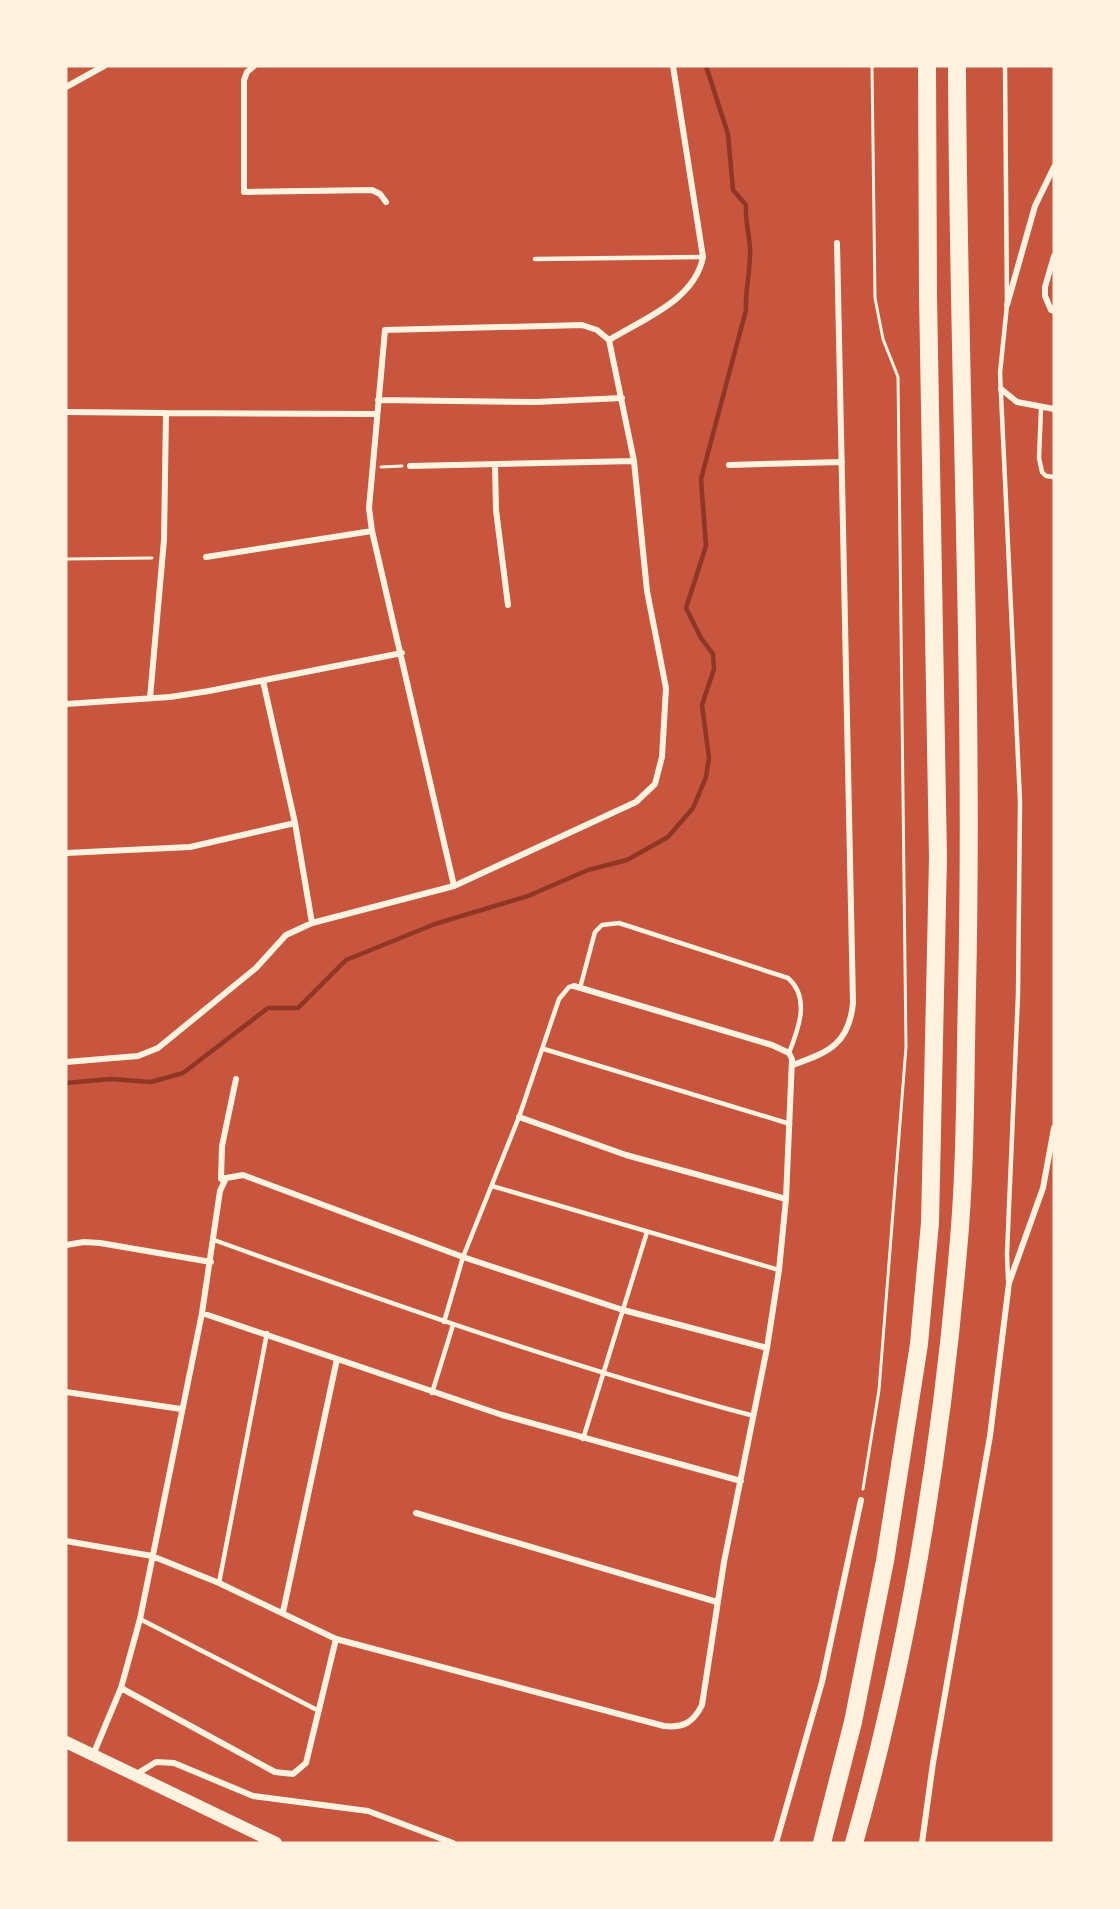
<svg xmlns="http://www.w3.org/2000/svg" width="1120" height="1909" font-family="'IBM Plex Sans',sans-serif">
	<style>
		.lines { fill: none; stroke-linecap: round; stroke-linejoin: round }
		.stream { stroke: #8f3625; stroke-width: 4.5 }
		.path { stroke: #fff3e0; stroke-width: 3 }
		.service { stroke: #fff3e0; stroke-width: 4.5 }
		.minor { stroke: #fff3e0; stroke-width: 6 }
		.secondary { stroke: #fff3e0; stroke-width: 12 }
		.motorway { stroke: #fff3e0; stroke-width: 18 }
	</style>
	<rect width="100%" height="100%" fill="#c8553d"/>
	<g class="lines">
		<path class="stream" d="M66 1083 111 1079 151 1082 183 1073 268 1008H298L346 960 435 924 528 896 588 870 627 860 668 837 693 808 706 777 709 758 702 705 714 669 713 654 701 638 686 608 706 546 701 479 746 310C745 289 751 269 750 248 749 233 745 220 746 205L733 190 728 134 706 66"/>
		<path class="path" d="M381 467 402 466
			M66 559 152 558
			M863 1489 879 1390 906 1047 898 377 883 339 875 298 872 66"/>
		<path class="service" d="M1005 66 1007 305 1000 373 1020 801 1018 995 1007 1254 1008 1280
			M535 259 703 257
			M1041 409 1039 458 1042 472 1046 476 1054 477
			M580 988 595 932 602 925 619 923 788 978C811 998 798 1030 789 1053
			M544 1049 790 1124
			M492 1186 779 1270
			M214 1240C392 1304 570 1367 754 1416
			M444 1322 463 1257 519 1117 559 999 569 987 574 986
			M432 1393 453 1325
			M583 1439 647 1232
			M219 1583 267 1333
			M140 1619 319 1711"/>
		<path class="minor" d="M254 66 247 72 244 80V192L372 190 380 194 386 202
			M66 87 104 66
			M1054 256 1045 287V296L1051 310 1054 311
			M1007 305 1035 206 1054 167
			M609 340C643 319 695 300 703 257L673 66
			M1001 389 1017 402 1054 409
			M378 400 536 402 622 398
			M66 412 166 413
			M495 465 496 510 508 605
			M729 465 842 462
			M410 466 634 461
			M206 557 372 531
			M263 681 295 823 312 923
			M150 698 164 540 166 413 377 414
			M66 704 170 697 209 691 402 653
			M66 853 190 847 295 823
			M66 1062 138 1056 158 1048 256 968 286 935 312 923 454 886 636 802 655 784 662 757 666 688 647 591 634 461 609 340 597 330 582 325 385 330 369 508 372 531 454 886
			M793 1065C829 1052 849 1044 853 1003L837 243
			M519 1117 626 1155 786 1199
			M226 1178 221 1179 222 1146 236 1079
			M66 1245 84 1242 100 1243 211 1262
			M202 1313 502 1415 741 1481
			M66 1392 181 1409
			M416 1513 717 1602
			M66 1541 152 1556 219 1583 336 1639 664 1726C683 1728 693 1723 702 1705L724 1562 767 1348 779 1270 786 1199 792 1059 789 1053 772 1045 574 986
			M283 1612 337 1359
			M121 1688 275 1772 293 1774 306 1763 336 1639
			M93 1755 121 1688 140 1619 202 1313 220 1191 226 1178 243 1175 463 1257 623 1310 767 1348
			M135 1775 156 1762 174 1763 253 1796 368 1811 453 1843
			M776 1843 822 1682 861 1500
			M922 1843 933 1763 990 1436 1009 1283 1043 1188 1054 1128"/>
		<path class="secondary" d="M66 1742 276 1843"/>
		<path class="motorway" d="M822 1843 853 1722 885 1561 919 1344 930 1223 938 858 928 295 927 66
			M854 1843C909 1651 941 1450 958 1251 966 1165 965 1078 967 991 974 683 958 374 957 66"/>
	</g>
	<rect width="1120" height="1909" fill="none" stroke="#fff3e0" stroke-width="135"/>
</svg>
